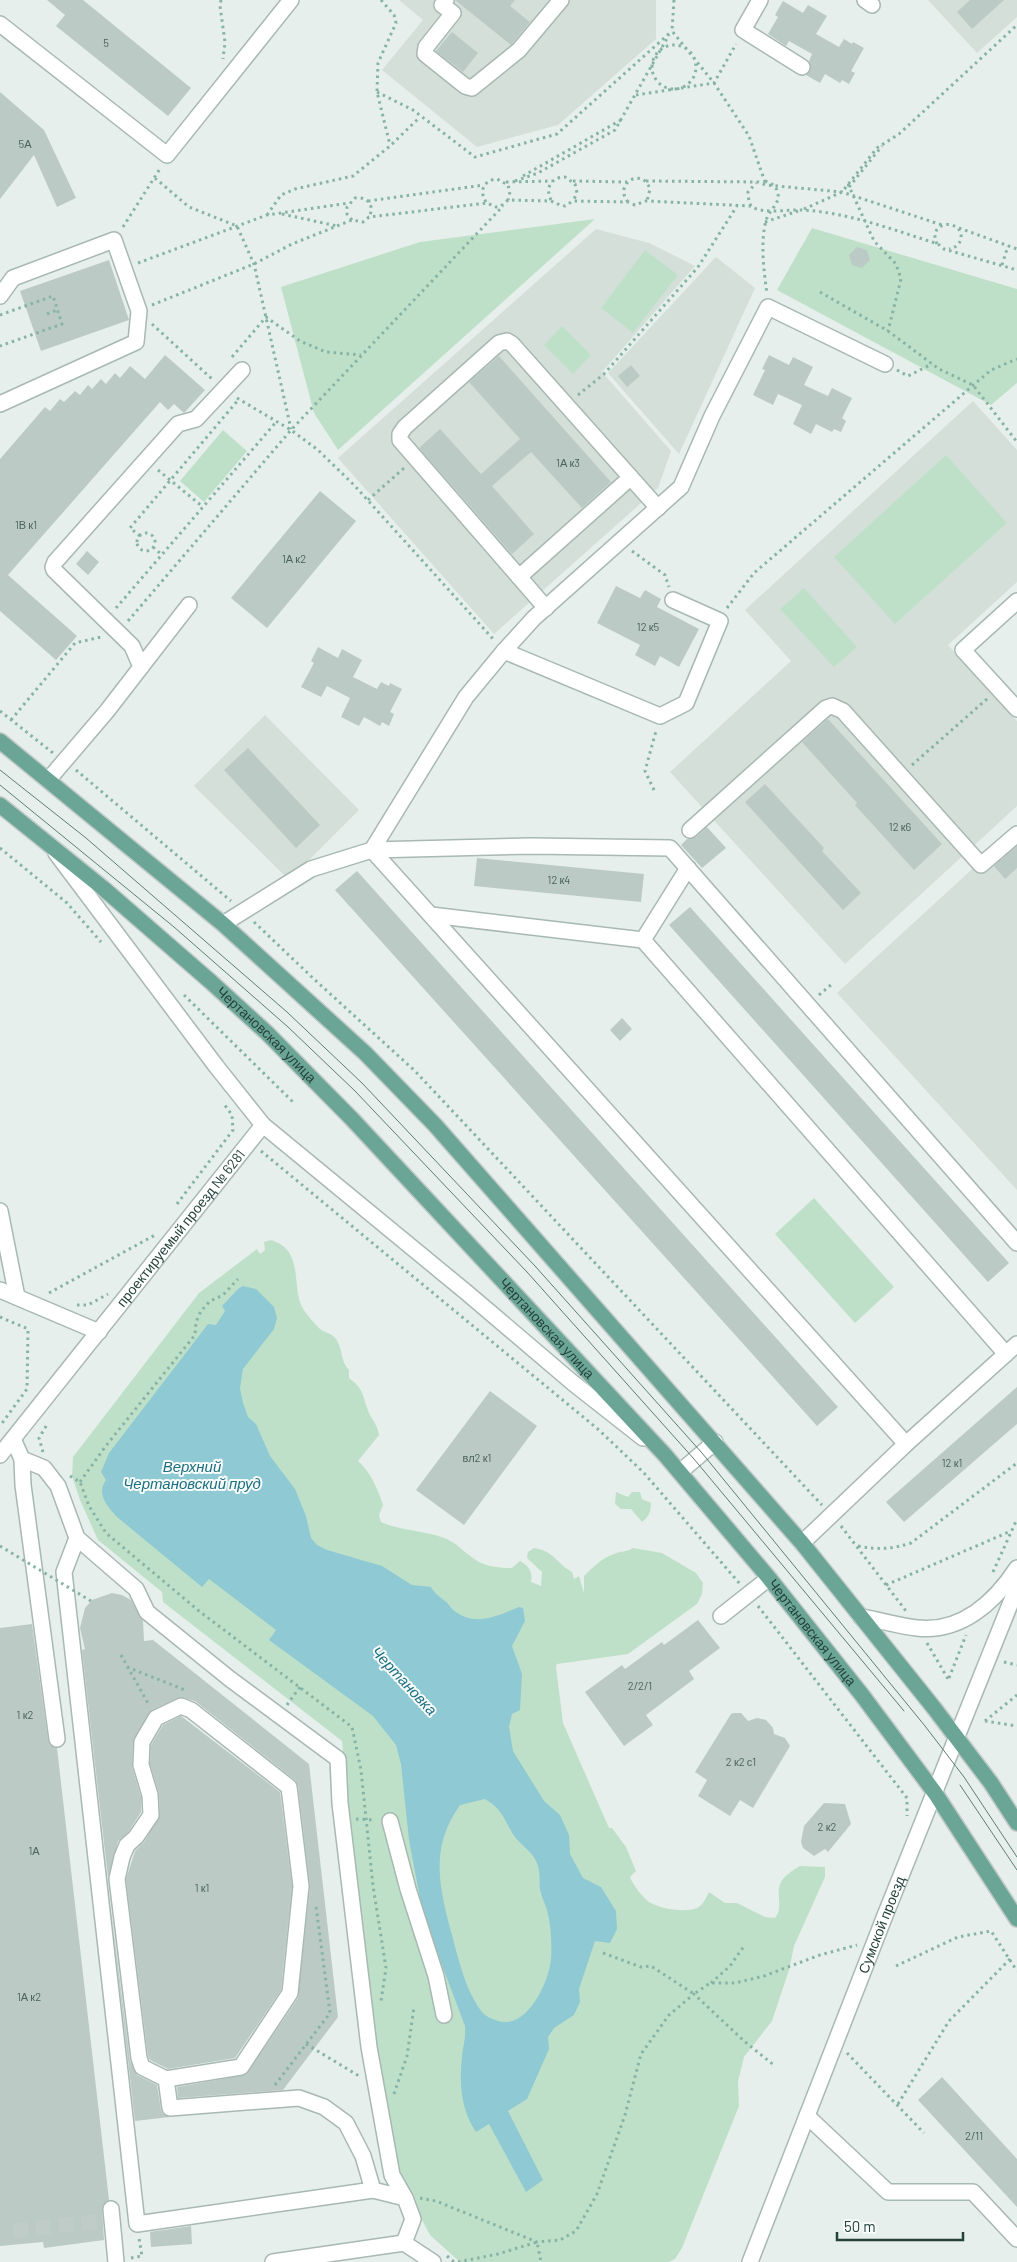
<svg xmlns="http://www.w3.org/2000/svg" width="1017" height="2262" font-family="Barlow,sans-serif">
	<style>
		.built { fill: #d4dfda }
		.green { fill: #bfe0c8 }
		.water { fill: #8ec9d4; fill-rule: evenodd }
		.building { fill: #bbcac4 }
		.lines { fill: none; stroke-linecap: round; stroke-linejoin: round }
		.minor-tunnel { stroke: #bfccc8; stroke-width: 15; stroke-dasharray: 15 8; stroke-linecap: butt }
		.minor-casing { stroke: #a8b8b2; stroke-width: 18 }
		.major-casing { stroke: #c2cac8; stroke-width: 18 }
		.path { stroke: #86b3a5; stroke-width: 3; stroke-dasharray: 2.5 4; stroke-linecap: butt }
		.minor { stroke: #fff; stroke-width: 15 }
		.major { stroke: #6aa596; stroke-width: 15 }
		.tram { stroke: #5f7d75; stroke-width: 1 }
		.path-bridge { stroke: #86b3a5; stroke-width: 3; stroke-dasharray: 2.5 4; stroke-linecap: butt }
		.labels { text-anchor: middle; stroke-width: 4; stroke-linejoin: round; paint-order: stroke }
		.number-label { font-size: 11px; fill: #4a645c }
		.street-label { font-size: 14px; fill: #24423a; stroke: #f7fbf9 }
		.water-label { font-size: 15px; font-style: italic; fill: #1c6f80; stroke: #f7fbf9 }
	</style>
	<rect width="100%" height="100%" fill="#e6efeb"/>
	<path class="built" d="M399 0H656V39L558 125 477 147 382 70 423 20Z
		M928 0H1017V17L977 53Z
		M596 229 649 243 695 266 602 372 671 451 658 488 494 634 338 458Z
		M716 257 755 288 679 454 608 373Z
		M973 401 1017 450V582L948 645 1017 721V806L845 964 670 772 791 661 745 610Z
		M265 715 359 810 289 880 194 786Z
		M1017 828V1190L837 993Z"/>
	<path class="green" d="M595 219 338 450 314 413 281 287 420 242Z
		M812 228 1017 289V383L991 405 777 290Z
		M645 250 678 275 633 333 601 308Z
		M562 326 591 355 573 374 544 345Z
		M223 430 247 451 204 502 180 481Z
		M946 455 1007 523 895 624 834 557Z
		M804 588 857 647 834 667 780 609Z
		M814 1198 894 1287 855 1323 775 1234Z
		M271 1240C303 1250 292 1281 301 1305 304 1312 315 1324 320 1329 325 1333 332 1333 336 1339 343 1349 340 1361 349 1370V1378C365 1390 362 1396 369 1413 373 1421 378 1426 379 1435L358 1461C371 1472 378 1490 383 1505L379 1515 381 1522C401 1531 423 1530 444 1538 457 1542 466 1555 479 1562 489 1567 501 1568 512 1568L520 1561C529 1566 533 1572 531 1582L541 1586 542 1572 527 1558 528 1552 534 1548C554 1551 556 1563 572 1572L574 1579 579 1576 584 1593V1576C593 1567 602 1558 614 1554 621 1551 627 1552 633 1548L662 1553 696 1573 703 1583 702 1594 697 1604 628 1654 557 1664 556 1667 563 1723 609 1828H612L626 1847 636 1871 630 1877C633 1885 642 1897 649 1902 661 1909 684 1913 697 1908 703 1905 706 1898 709 1892L725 1903H737L765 1917 775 1918C784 1907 775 1894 781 1882 785 1875 793 1870 800 1866L825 1867V1877L794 1946 789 1970 772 2021 744 2057 738 2081 739 2106 682 2248 675 2259 669 2262H460L430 2235 402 2182 384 2098 363 1977 342 1741 163 1602 162 1592 98 1540 80 1500 72 1476 73 1457 199 1293 257 1249 260 1254 265 1250 264 1242Z
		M616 1492 628 1497 632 1492H640L642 1499 651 1503C651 1511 649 1517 642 1522L631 1509H621L615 1504Z"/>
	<path class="water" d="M243 1286 256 1289 274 1307 277 1318 274 1329 243 1369 240 1388 243 1403 248 1417 256 1424 270 1456 295 1489 306 1516 311 1538 317 1545 327 1550 382 1566 412 1585 431 1587C435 1594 439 1596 445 1601 449 1604 451 1609 456 1612 476 1627 499 1615 519 1607L523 1608 525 1621 512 1646 522 1674 520 1710 512 1714 509 1727 513 1751 544 1801 560 1815 569 1835 570 1854 583 1878 601 1887 616 1911 617 1929 610 1943 595 1941 579 1989 580 2002 574 2015 554 2028 548 2037 549 2049 527 2099 508 2111 543 2180 526 2192 489 2124 476 2132C461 2110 459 2084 462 2057 463 2045 466 2039 465 2026L428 1928 420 1898 409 1840 401 1764 396 1745 373 1716 269 1640 276 1630 209 1579 202 1587 117 1517C107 1506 96 1494 106 1480L101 1472 109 1453 208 1324 216 1325 225 1311 222 1306 238 1289ZM485 1799C504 1810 504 1821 515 1837 521 1845 530 1850 535 1859 541 1870 539 1878 540 1889 541 1896 545 1903 547 1910 551 1925 552 1944 551 1959 549 1982 527 2030 498 2021 493 2019 486 2017 482 2012 464 1988 458 1956 450 1928 438 1882 431 1846 460 1805Z"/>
	<path class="building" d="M47 0H83L191 88 168 116 56 26 65 15Z
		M455 0H515L510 6 530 22 511 45Z
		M970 0H1004L972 29 957 12Z
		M783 1 803 13 808 5 827 16 816 34 839 47 844 39 852 44 853 42 864 48 851 71 855 73 849 84 842 80 840 83 825 74 820 83 806 75 811 68 809 61 812 54 789 41 786 46 768 34 778 17 775 15Z
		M452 32 478 53 463 72 436 51Z
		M0 92 44 130 76 198 57 207 34 155 0 199Z
		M857 247 867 250 870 260 862 268 852 265 849 255Z
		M109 260 129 320 41 351 20 291Z
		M165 355 205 390 184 413 174 404 168 410 160 402 8 575 77 636 56 660 0 611V459L45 407 50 411 60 399 64 402 75 391 80 395 88 385 92 389 101 379 106 384 115 373 120 378 130 366 145 379Z
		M769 355 789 365 793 357 813 367 804 385 828 396 832 388 852 398 842 418 846 421 841 432 834 429 832 432 816 424 811 434 793 424 802 405 778 394 773 405 753 395 765 370 762 369Z
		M499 356 611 482 582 508 531 452 492 486 534 534 512 554 419 448 440 429 481 474 520 439 469 382Z
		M631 365 640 376 627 387 618 376Z
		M320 491 356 521 267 628 231 598Z
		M87 551 99 562 88 575 76 564Z
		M616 586 640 598 645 590 661 599 657 607 699 629 679 667 660 656 655 666 635 655 640 645 597 623Z
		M318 647 338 658 342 649 362 660 353 677 377 689 381 682 389 686 390 683 402 689 390 712 394 714 389 726 382 722 380 726 364 717 359 726 341 717 350 698 327 686 321 697 301 687 314 663 311 661Z
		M828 719 942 844 914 870 855 805 857 803 802 742Z
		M248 748 320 825 296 848 224 770Z
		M765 784 824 848 822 851 861 893 843 910 745 802Z
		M707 827 726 848 702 868 681 845 687 839 696 837Z
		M1017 846V868L1005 879 994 866Z
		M477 858 644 874 641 902 474 886Z
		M357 871 838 1407 817 1426 335 890Z
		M690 907 1009 1263 988 1282 669 925Z
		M622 1018 632 1029 620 1041 610 1030Z
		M1017 1387V1424L904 1522 886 1502Z
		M490 1391 537 1426 464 1525 416 1490Z
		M112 1593 122 1595 131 1600 143 1621 144 1641 153 1640 309 1764 338 2017 283 2090 178 2098 177 2087 246 2075 298 1998 310 1887 298 1785 295 1780 195 1701 180 1697 152 1710 133 1742 132 1767 141 1797V1812L129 1831 118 1841 108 1878 82 1650 85 1649 80 1628 85 1608 92 1600Z
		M698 1620 720 1648 689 1671 694 1679 646 1715 653 1725 624 1746 585 1692 622 1665 625 1669 662 1642 664 1645Z
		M32 1624 48 1740 50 1745 57 1748 109 2200 103 2205 102 2209 104 2240 44 2248 43 2242 0 2246V1628Z
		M734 1713H741L748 1721 757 1718 766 1720 773 1728 774 1734 785 1738 790 1746 753 1808 740 1800 730 1816 698 1796 707 1780 695 1772 731 1714Z
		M181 1716 280 1792 292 1886 281 1990 235 2058 168 2069 150 2060 148 2056 126 1879 135 1851 144 1842 160 1815 159 1793 150 1764 151 1745 163 1725Z
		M824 1803 845 1804 851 1824 828 1852 825 1849 814 1856 803 1848 801 1842 804 1826Z
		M110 1902 130 2061 137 2075 157 2085 161 2110 163 2114 170 2117 135 2121Z
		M942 2077 1017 2159V2207L918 2100Z
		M191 2226 192 2244 151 2247 150 2232Z"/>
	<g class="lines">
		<path class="minor-tunnel" d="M13 2231 111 2220"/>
		<defs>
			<g id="minor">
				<path d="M446 0 442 5 453 13 426 47 425 54 465 86 472 88 519 50 561 0"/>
				<path d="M760 0 743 30 802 67"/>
				<path d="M865 0 872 5"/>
				<path d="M0 24 167 155 291 0"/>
				<path d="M0 296 13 278 114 240 139 311 136 342 0 404"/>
				<path d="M885 364 768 307 712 416 681 487 534 618 504 651 466 697 372 850 906 1444"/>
				<path d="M519 577 630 478"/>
				<path d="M1017 601 963 650 1017 709"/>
				<path d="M546 608 400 440V434L405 427 499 343 507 341 512 344 658 508"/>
				<path d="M504 651 660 716 686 703 720 621 673 600"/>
				<path d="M141 667 189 605"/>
				<path d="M49 779 107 711 141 667 132 646 54 570 53 567 55 562 178 424 196 419 242 370"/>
				<path d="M690 830 826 708 832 706 843 711 981 865 1017 834"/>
				<path d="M56 853 216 1066 263 1125 466 1292 573 1383 643 1438"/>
				<path d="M431 915 643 940 688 868"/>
				<path d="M223 924 311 869 372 850 531 846 670 848 1017 1243"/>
				<path d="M643 940 1006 1354"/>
				<path d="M0 1211 17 1297"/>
				<path d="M0 1290 99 1332"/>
				<path d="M13 1439 22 1459 44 1468 58 1486 77 1538 136 1589 147 1612 230 1679 338 1759 340 1803 369 2047 392 2175 405 2198"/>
				<path id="s1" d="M0 1455 263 1125"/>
				<path d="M22 1459 23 1485 57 1739"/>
				<path d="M680 1472 715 1442"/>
				<path d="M77 1538 64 1572 137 2224 373 2190"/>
				<path d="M802 1543 906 1444 1017 1344"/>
				<path d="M721 1616 769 1578"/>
				<path d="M861 1617C879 1620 899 1626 917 1628 961 1633 995 1602 1017 1568"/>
				<path d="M390 1821 408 1889 436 1976 444 2015"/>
				<path d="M166 2079 142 2067 139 2058 117 1879 122 1857 127 1845 136 1837 151 1815 150 1795 141 1765 142 1742 156 1718 181 1706 191 1710 289 1787 301 1886 290 1993 241 2067 166 2079 170 2108 299 2098 324 2107 346 2123 363 2156 373 2190 405 2198 413 2219 404 2243"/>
				<path d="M807 2116 888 2192H973L1017 2239"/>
				<path d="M111 2209 116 2262"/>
				<path d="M273 2262 404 2243 433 2262"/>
				<path id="s2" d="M750 2262 884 1918 1017 1587"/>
			</g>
			<g id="major">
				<path d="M0 741 223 924 365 1053 435 1125 802 1543 934 1708 991 1783 1017 1823"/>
				<path id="s3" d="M0 805 103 888 211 982 267 1033 352 1119 665 1455 769 1578 862 1695 935 1793 1017 1919"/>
			</g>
		</defs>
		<use href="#minor" class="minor-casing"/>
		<use href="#major" class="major-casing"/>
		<path class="path" d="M221 0 220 6 225 42 223 59
			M381 0 394 15 396 23 378 63 377 92 390 145
			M674 0 672 31 714 83 749 136 766 185
			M652 67a22 22 0 1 1 44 0a22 22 0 1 1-44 0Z
			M377 92 413 110 475 157 557 134 672 31
			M636 95 714 83 736 44
			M523 176 621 120
			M155 178 189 207 237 226 254 264 291 429
			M515 181 538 173 615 130 669 35
			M573 181 627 182
			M646 181 758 182 766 185 842 192 942 225
			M765 181C771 183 777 186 778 194 780 204 768 211 766 221 760 242 764 272 767 294
			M506 182 552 181
			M848 184 874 241 896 264 901 279 888 331
			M849 187 882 146
			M551 200C545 188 551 177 565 177L575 184 577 193 573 201
			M368 201 484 185
			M486 202C479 192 483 180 497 179L508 185 510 192 508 200
			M628 202C613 184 642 166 650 189L647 201
			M751 206 749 202 748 192 756 183
			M804 209 842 192 877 148 899 134 1017 25
			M282 214 337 226
			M267 215 281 195 295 189 353 176 390 146 420 117
			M352 220 347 214V207L355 198C368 196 375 206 369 217
			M765 222 798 211
			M123 227 161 167
			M959 228 1017 249
			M937 244C926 220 964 218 961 239 959 245 955 248 949 249
			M138 263 267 215 349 203
			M1002 265 1008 246
			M820 292 888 331 939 369 973 385 1017 442
			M152 305 254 264 292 244 352 220 363 222 369 217 487 203 496 207 501 206 508 200 551 201 560 205 565 206 573 201 628 202 635 205 646 201 751 206C762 215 789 209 803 210 850 213 894 230 938 244L944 249 1017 270
			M47 314 57 310
			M0 315 53 296 62 324 0 346
			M152 324 212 379
			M232 357 266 317 300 341 326 352 361 355
			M897 370 908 376 932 364
			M578 395 604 374 698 267 737 206
			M237 398 291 430 318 450 354 485 494 640
			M158 470 203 507
			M368 500 404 468
			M137 542a9 9 0 1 1 18 0a9 9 0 1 1-18 0Z
			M140 536 130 528 239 399
			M153 547 162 555
			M632 551 665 575 669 587
			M116 608 277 421
			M727 608 754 573 991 370 1017 359
			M128 621 291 430 503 206
			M0 711 53 753
			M11 720 75 643 101 637
			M912 765 988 698
			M76 770 231 901
			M654 790 645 771 656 731
			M0 848 67 903 101 942
			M254 922 315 980 415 1071 822 1505
			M184 995 293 1102
			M819 995 832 984
			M261 1151 599 1430 644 1473 740 1584
			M177 1204 233 1130 232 1115 224 1104
			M49 1293 155 1235
			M77 1305H88L108 1294
			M0 1317 28 1329 27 1389 0 1426
			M43 1452 39 1438 48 1423
			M70 1476 80 1482 89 1506 106 1533 199 1611 352 1727 361 1770 373 1886 386 1968 381 2001
			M80 1482 105 1447 195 1335 196 1322 201 1311 210 1301 223 1295 238 1279
			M841 1526 906 1611
			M858 1546C878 1550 892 1549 911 1543L1017 1463
			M993 1572 1017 1519
			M886 1585 1011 1531
			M758 1606 907 1798V1816
			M927 1643 948 1679
			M121 1655 149 1705
			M1004 1662 1017 1665
			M127 1667 185 1690
			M949 1678 966 1635
			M287 1705 300 1687
			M985 1721 1017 1695
			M985 1721 1017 1726
			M356 1819 375 1820
			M603 1953 641 1967 651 1966 694 1994 710 1983H735L764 1976 820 1955 857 1945
			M896 1966 958 1937 991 1931 1017 1971
			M711 1983 730 1966 744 1946
			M306 2044 359 2076
			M847 2053 924 2133
			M275 2085 330 2013 316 1906
			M394 2094 407 2056 414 2007
			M898 2104 949 2021 1010 1959
			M420 2198 436 2201 537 2242 560 2240 576 2231 597 2194 625 2115 641 2054 669 2015 694 1994 744 2041 775 2066
			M447 2256 454 2262
			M131 2258 142 2256 139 2238
			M458 2262 498 2254 537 2242 541 2262"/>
		<use href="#minor" class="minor"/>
		<use href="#major" class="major"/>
		<path class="tram" d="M0 770 86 838 287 1012 362 1083 535 1266 702 1453 925 1726 964 1777 1017 1857
			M0 785 174 927 288 1027 355 1091 527 1272 694 1459 904 1711
			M960 1785 1017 1870"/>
		<path class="path-bridge" d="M0 1546 91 1601"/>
	</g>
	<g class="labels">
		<g class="number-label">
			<text x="106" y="47">5</text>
			<text x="25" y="148">5А</text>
			<text x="568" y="467">1А к3</text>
			<text x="26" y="529">1В к1</text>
			<text x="294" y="563">1А к2</text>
			<text x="648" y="631">12 к5</text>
			<text x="900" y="831">12 к6</text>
			<text x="559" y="884">12 к4</text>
			<text x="477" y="1462">вл2 к1</text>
			<text x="952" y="1467">12 к1</text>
			<text x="640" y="1690">2/2/1</text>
			<text x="25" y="1719">1 к2</text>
			<text x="741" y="1766">2 к2 с1</text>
			<text x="827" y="1831">2 к2</text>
			<text x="34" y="1855">1А</text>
			<text x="202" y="1892">1 к1</text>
			<text x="29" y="2001">1А к2</text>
			<text x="974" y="2140">2/11</text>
		</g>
		<g class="street-label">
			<text dy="5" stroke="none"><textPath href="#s3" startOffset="352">Чертановская улица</textPath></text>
			<text dy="5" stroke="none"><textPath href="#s1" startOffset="290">проектируемый проезд № 6281</textPath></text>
			<text dy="5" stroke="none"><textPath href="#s3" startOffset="758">Чертановская улица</textPath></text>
			<text dy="5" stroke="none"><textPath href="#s3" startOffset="1162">Чертановская улица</textPath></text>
			<text dy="5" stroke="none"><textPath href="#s2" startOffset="362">Сумской проезд</textPath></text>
		</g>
		<g class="water-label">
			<text x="192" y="1472">Верхний<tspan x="192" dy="17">Чертановский пруд</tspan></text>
			<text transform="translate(404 1681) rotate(47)" y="5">Чертановка</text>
		</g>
	</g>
	<path d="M837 2232v8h126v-8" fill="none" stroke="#24423a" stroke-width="2.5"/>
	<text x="844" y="2232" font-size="15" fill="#24423a" stroke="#f7fbf9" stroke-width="4" paint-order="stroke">50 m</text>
</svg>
